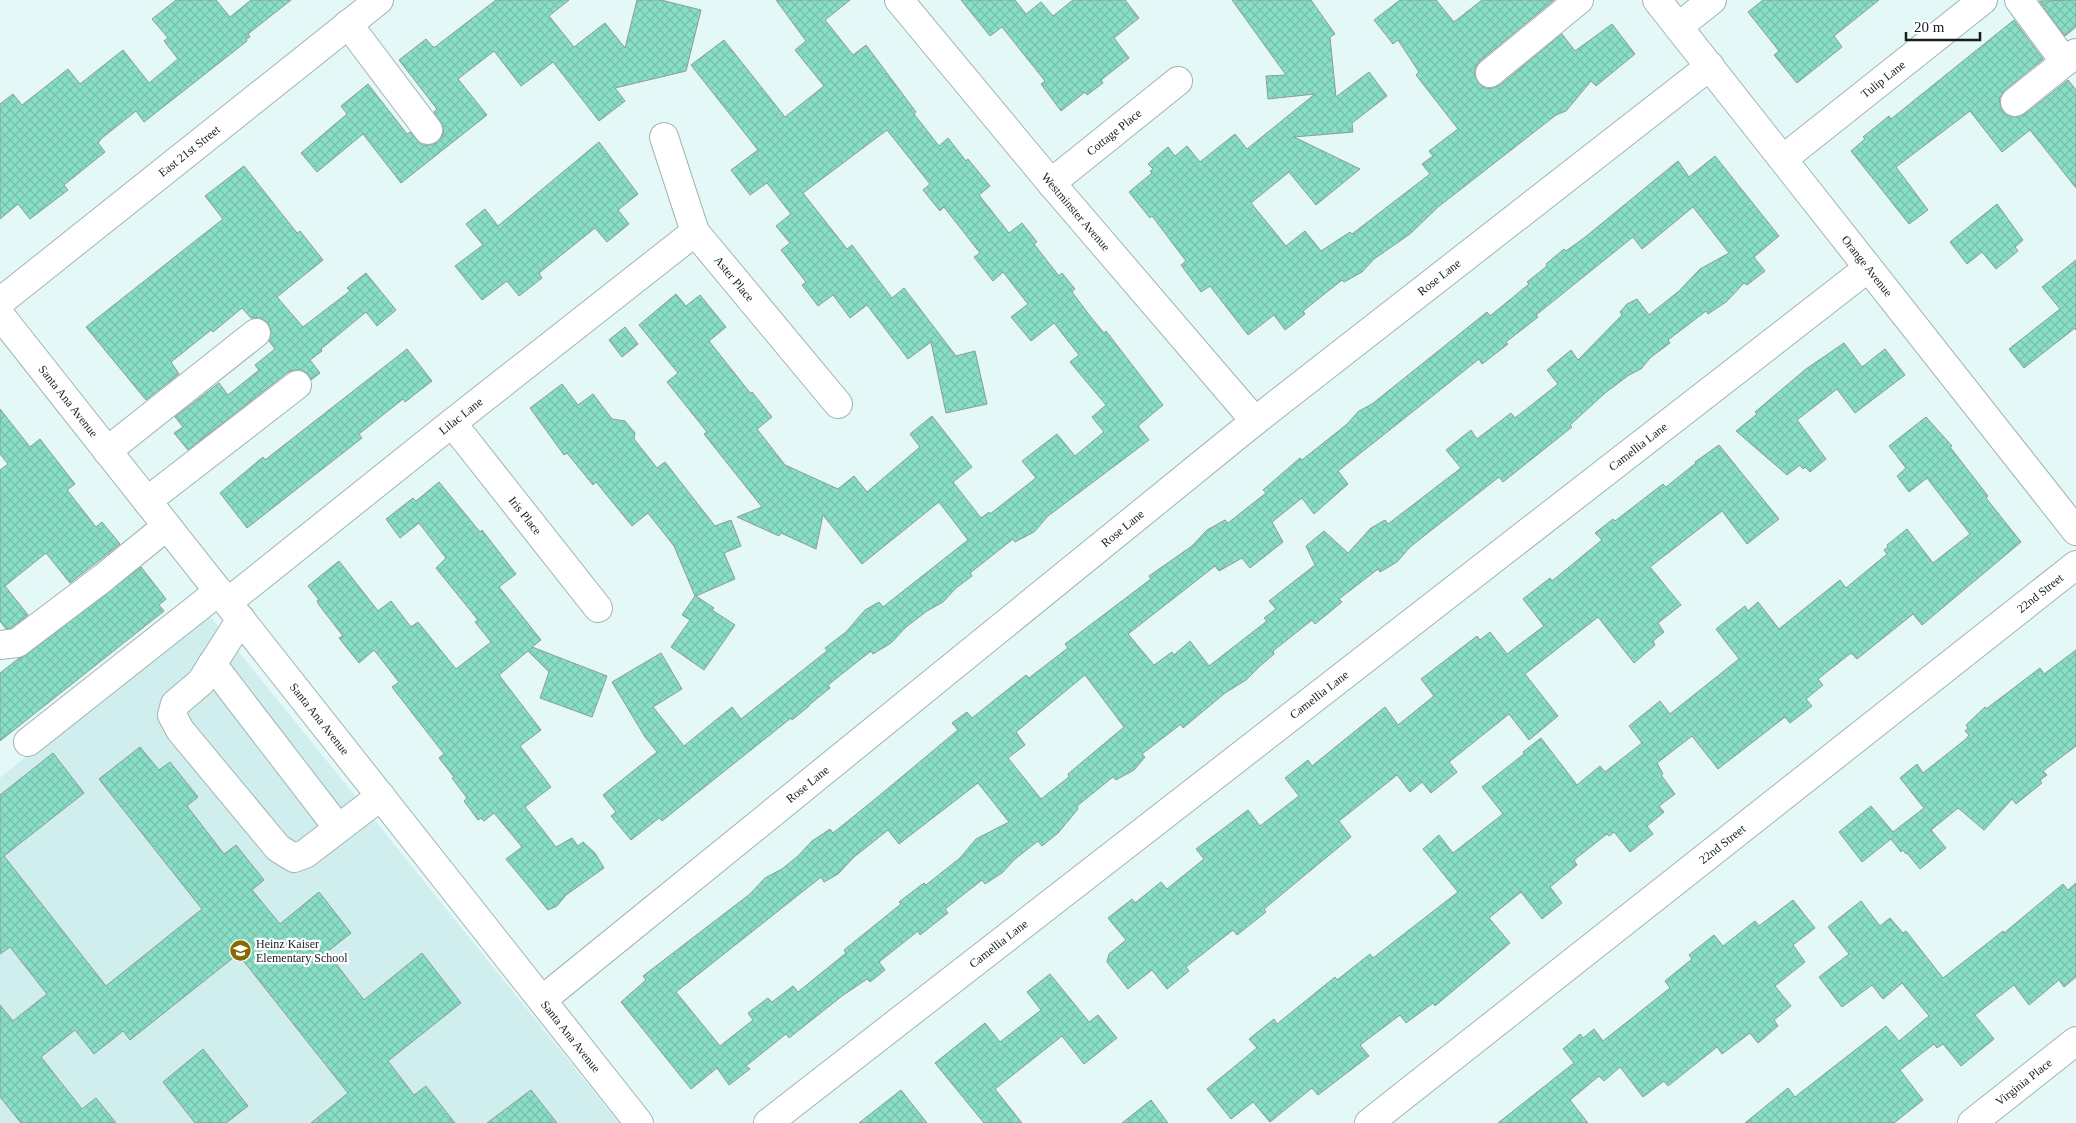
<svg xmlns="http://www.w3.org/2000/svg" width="2076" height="1123" font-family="Georgia,serif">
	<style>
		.built { fill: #d0eeed }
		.building { fill: url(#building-cross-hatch); stroke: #8c9d97; fill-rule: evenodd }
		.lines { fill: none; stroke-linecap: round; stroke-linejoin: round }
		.minor-casing { stroke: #a1b4b3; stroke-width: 30 }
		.minor { stroke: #fff; stroke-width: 28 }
		.labels { text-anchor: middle; stroke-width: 4.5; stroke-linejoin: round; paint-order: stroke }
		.street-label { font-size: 12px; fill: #161d1d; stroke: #fff }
		.poi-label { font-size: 12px; fill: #161d1d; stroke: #fff; text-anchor: start }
	</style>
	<defs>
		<pattern id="building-cross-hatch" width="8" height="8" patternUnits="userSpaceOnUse" patternTransform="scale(1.25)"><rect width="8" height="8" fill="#89dfc6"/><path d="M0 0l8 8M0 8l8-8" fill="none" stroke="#76bfaa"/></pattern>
	</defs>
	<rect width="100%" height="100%" fill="#e4f8f7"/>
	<path class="built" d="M205 610 619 1123H0V778Z"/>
	<path class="building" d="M176 0H216L230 17 251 0H291L248 34 250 37 246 39 247 41 144 122 136 111 102 138 98 143 105 152 64 185 68 190 30 219 18 204 0 219V104L13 94 22 105 68 69 80 84 123 50 149 83 178 59 164 41 168 38 152 19Z
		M496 0H569L549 16 574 47 605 23 625 48 637 0H661L701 10 686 71 615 88 625 101 599 121 553 62 521 86 494 51 458 79 487 115 401 183 363 134 317 172 301 153 347 114 341 106 368 84 407 134 410 132 422 145H430L438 142 442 137 444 129 434 112 437 109 399 60 426 39 433 47H435Z
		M776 0H850L825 20 853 55 866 45 916 112 914 114 939 146 948 138 966 161 968 159 990 186 979 195 1009 233 1022 223 1037 242 1034 244 1059 276 1062 273 1075 289 1072 292 1090 316 1104 333 1106 331 1163 405 1138 426 1149 440 1048 516 1034 532 1015 542 1013 539 970 573 972 576 956 588 943 602 927 611 906 627 891 643 873 654 871 651 828 685 830 688 809 705V706L792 720 791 718 662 821 659 818 631 840 611 816 616 812 603 795 657 752 645 737 612 682 661 653 682 689 653 707 684 746 732 707 741 719 827 651 825 648 846 632 865 610 879 602 883 607 968 540 939 502 862 564 823 515 816 549 781 533 779 536 737 517 762 507 704 434 707 432 667 382 678 373 639 325 676 294 686 306 700 295 726 327 709 341 751 394 752 392 772 417 757 429 785 465 838 489 854 476 867 492 920 447 910 434 932 416 972 467 953 482 981 518 989 512 990 514 1036 478 1022 461 1057 434 1075 456 1104 432 1092 417 1106 405 1070 362 1079 355 1054 323 1031 341 1011 317 1028 304 1003 272 993 281 974 257 980 253 944 207 940 211 923 190 930 184 887 130 803 193 847 249 852 245 892 298 904 288 956 356 975 351 987 404 946 413 931 342 908 359 867 305 850 318 833 295 818 306 802 285 806 282 781 250 790 243 776 226 791 214 767 183 750 195 731 170 758 150 691 65 724 40 785 117 824 86 795 50 806 41Z
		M961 0H1015L1026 14 1041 2 1053 16 1073 0H1125L1139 18 1114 38 1129 58 1101 80 1103 83 1087 95 1085 92 1061 111 1041 84 1045 81 1002 27 990 36Z
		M1232 0H1311L1335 34 1330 37 1336 97 1369 72 1387 96 1352 123 1353 132 1294 137 1360 169 1316 205 1289 172 1251 203 1286 246 1305 231 1321 251 1350 232 1352 234 1430 174 1422 164 1433 156 1429 151 1458 129 1416 75 1419 72 1398 40 1393 44 1374 20 1400 0H1436L1454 22 1482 0H1554L1480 61 1475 68V76L1478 83 1485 88H1493L1500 85 1562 34 1575 51 1612 24 1635 54 1596 86 1591 81 1566 111 1556 115 1438 207 1410 234 1374 259 1362 272 1344 282 1342 280 1303 311 1305 314 1285 330 1274 315 1248 335 1210 286 1201 292 1181 265 1186 261 1152 216 1150 218 1129 192 1152 173 1150 171 1153 169 1148 164 1168 147 1175 156 1187 146 1200 162 1235 134 1247 149 1315 94 1268 99 1266 76 1286 75Z
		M1763 0H1879L1834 36 1842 47 1797 83 1774 55 1779 51 1748 12Z
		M2076 0V27L2065 36 2039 1Z
		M2014 20 2043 59 2005 90 2000 97V105L2003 111 2009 116 2018 117 2025 114 2068 80 2076 90V188L2030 130 2002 152 1970 111 1896 167 1928 210 1909 224 1851 151 1865 139 1863 137 1889 116 1891 119Z
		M599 142 638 194 618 210 629 224 607 242 595 228 539 273 542 278 519 296 507 281 482 300 455 266 483 245 466 224 485 209 498 226Z
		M1715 156 1779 236 1754 257 1765 271 1747 285 1744 283 1726 302 1708 314 1706 311 1668 340 1670 343 1650 358 1641 369 1629 375 1605 393 1570 425 1572 427 1503 482 1499 477 1410 547 1397 562 1380 572 1378 569 1339 599 1342 602 1315 624 1312 620 1273 651 1274 654 1260 666 1246 680 1225 693 1183 728 1181 724 1142 754 1145 757 1134 770 1116 780 1113 777 1077 806 1078 809 1058 833 1042 846 1038 841 1015 859 1002 873 985 884 982 880 945 909 948 913 920 935 918 931 879 962 885 970 870 982 867 979 842 996 789 1038 786 1034 746 1066 750 1069 729 1085 717 1068 691 1089 621 1002 646 980 643 976 750 894 765 878 782 869 798 856 812 841 830 829 833 833 874 800 958 730 952 723 967 712 972 718 1026 675 1029 678 1068 648 1065 644 1151 579 1149 576 1192 546 1207 530 1225 520 1228 523 1266 493 1263 490 1300 458 1302 460 1346 425 1359 411 1372 404 1487 312 1490 316 1529 284 1527 282 1547 266 1546 264 1564 249 1566 251 1584 238 1678 161 1689 177ZM1693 207 1729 253 1700 269 1679 291 1649 315 1637 299 1627 304 1620 312 1622 315 1578 360 1571 350 1547 370 1558 384 1515 418 1511 413 1477 439 1471 430 1446 450 1461 468 1388 524 1385 520 1371 528 1348 553 1324 531 1306 546 1315 565 1269 601 1276 609 1264 618 1267 621 1209 666 1190 641 1174 655 1172 652 1154 665 1128 634 1215 566 1219 571 1242 558 1250 568 1283 542 1272 522 1302 498 1314 514 1348 484 1338 471 1479 359 1482 364 1508 344 1506 342 1538 317 1536 315 1633 237 1642 249ZM1085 675 1124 727 1068 774 1069 777 1041 799 1008 758 1025 745 1016 732ZM978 783 1009 822 976 839 960 858 926 885 924 883 899 902 901 904 844 950 846 953 798 992 793 986 772 1002 768 998 748 1013 753 1020 720 1046 676 992 821 877 824 882 838 874 854 857 888 830 899 844Z
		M244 166 297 233 300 231 323 260 277 297 303 327 350 291 347 288 366 273 396 310 377 326 366 312 321 349 322 351 310 360 320 373 311 380 309 375 302 370H295L288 372 188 450 174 433 183 427 175 417 219 383 228 395 259 370 255 365 275 349 269 341 271 331 268 323 261 318H251L242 308 213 332 211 330 171 362 179 374 146 400 86 327 223 219 205 196Z
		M1997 204 2023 240 2015 247 2018 251 1996 269 1982 252 1967 264 1950 242Z
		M2076 260V330L2075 328 2024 368 2009 349 2060 309 2042 287Z
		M625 327 638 344 622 357 609 340Z
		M1844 343 1862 367 1885 349 1905 375 1855 413 1837 389 1797 420 1826 459 1810 472 1805 467 1803 469 1800 465 1787 475 1736 431 1757 414 1755 412 1806 369Z
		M407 349 432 381 405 402 403 399 359 434 362 438 247 528 220 493 263 457 265 460Z
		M562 384 578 405 593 394 612 419 625 421 635 433 634 439 657 468 665 462 715 526 731 520 741 546 724 553 735 579 696 596 714 608 712 610 735 625 704 670 671 647 690 620 682 615 695 596 674 546 648 513 632 526 596 482 593 485 567 453 564 455 530 408Z
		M0 409 30 447 40 439 75 484 67 490 96 527 102 522 120 544 70 583 46 553 5 586 28 615 11 628 6 629 0 621V470L8 464 0 454Z
		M1926 417 1952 446 1950 447 1988 496 1986 498 2021 542 1922 625 1913 614 1857 659 1851 653 1818 679 1823 685 1806 699 1812 706 1790 723 1785 717 1718 769 1692 736 1657 763 1663 774 1661 775 1675 794 1659 806 1664 812 1647 826 1653 834 1630 852 1614 832 1609 836 1607 834 1574 860 1577 865 1550 887 1562 903 1542 919 1521 892 1489 918 1510 943 1435 1006 1433 1003 1406 1023 1400 1015 1360 1045 1369 1056 1318 1095 1312 1088 1270 1122 1253 1102 1231 1119 1207 1089 1257 1048 1249 1039 1274 1019 1277 1024 1335 977 1337 980 1370 954 1373 958 1458 892 1423 849 1439 835 1453 853 1503 814 1482 787 1524 754 1523 752 1541 738 1577 785 1600 766 1605 772 1642 743 1629 726 1660 701 1670 714 1739 659 1716 629 1745 606 1748 611 1758 602 1779 629 1840 580 1846 588 1887 554 1884 550 1888 547 1887 545 1907 529 1933 563 1970 534 1927 478 1909 492 1897 476 1906 468 1889 446Z
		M1719 445 1779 519 1747 544 1722 511 1650 567 1681 605 1658 623 1664 632 1653 641 1655 645 1634 663 1598 617 1525 674 1558 716 1529 740 1509 714 1449 762 1457 772 1431 793 1422 782 1410 792 1397 775 1339 821 1351 837 1264 909 1266 912 1237 935 1233 930 1186 967 1189 971 1167 989 1152 970 1128 989 1107 962 1109 954 1126 940 1108 918 1132 899 1135 903 1161 882 1167 889 1204 859 1196 849 1248 810 1260 826 1299 796 1285 778 1308 760 1312 766 1385 707 1398 725 1434 696 1421 679 1477 636 1480 640 1490 632 1507 654 1544 626 1523 599 1550 578 1552 581 1602 540 1595 533 1613 519 1615 521 1663 484 1666 487 1696 463 1695 462Z
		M439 482 480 532 482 530 516 574 499 587 541 640 532 647 607 676 592 717 540 698 549 672 528 651 499 675 541 730 520 746 551 787 525 807 556 847 572 838 578 846 583 842 595 853 604 868 566 895 557 906 548 910 506 859 522 847 494 813 484 821 481 818 478 820 464 801 467 798 452 778 454 777 439 758 444 754 392 687 399 682 374 650 359 663 339 638 343 636 319 605 317 601 319 600 308 586 339 561 378 611 391 601 411 627 418 622 456 669 491 642 475 622 478 620 436 568 446 558 419 523 400 538 386 519 413 498 416 501Z
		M141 567 166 599 159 605 164 611 0 741V673L18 659 26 655Z
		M2076 650V746L2043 771 2047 775 2040 780 2042 783 2016 804 2012 799 1984 830 1958 808 1931 830 1946 848 1920 869 1907 853 1906 854 1903 850 1901 852 1891 839 1862 862 1839 832 1871 806 1893 832 1924 808 1900 778 1917 764 1923 773 1966 739 1969 735 1965 731 1968 728 1966 725 1985 707 1986 709 2040 668 2044 674Z
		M140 747 159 770 170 762 198 797 187 806 224 854 236 845 264 880 252 890 280 924 319 892 351 933 327 952 364 1000 422 953 461 1003 388 1061 414 1095 426 1086 455 1123H311L348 1093 238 954 130 1040 123 1031 94 1054 75 1030 41 1057 82 1109 96 1098 116 1123H21L0 1097V1005L13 1021 47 994 10 947 0 954V795L53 753 84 793 4 856 106 986 202 909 99 779Z
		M2076 883V977L2064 987 2059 980 2029 1005 2014 985 1975 1015 1994 1039 1961 1066 1943 1044 1937 1048 1934 1044 1900 1070 1923 1100 1894 1123H1745L1788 1088 1795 1097 1886 1026 1899 1041 1929 1016 1902 983 1883 999 1872 985 1842 1007 1819 977 1849 954 1828 927 1861 901 1880 926 1890 918 1903 933 1906 931 1943 978 2003 931 2004 933 2063 884 2068 890Z
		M1793 900 1815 928 1793 945 1805 962 1775 986 1791 1006 1774 1020 1778 1026 1758 1043 1750 1033 1722 1054 1717 1047 1668 1086 1664 1081 1643 1097 1620 1067 1604 1081 1599 1076 1570 1100 1588 1123H1498L1574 1063 1563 1049 1580 1034 1583 1038 1594 1029 1603 1041 1670 988 1665 981 1692 959 1689 955 1714 935 1723 946 1755 921 1759 926Z
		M1050 974 1089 1022 1098 1015 1117 1038 1084 1064 1062 1036 995 1089 1022 1123H984L935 1063 985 1023 1000 1042 1041 1010 1027 992Z
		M203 1049 248 1106 226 1123H195L163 1082Z
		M531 1090 557 1123H487Z
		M901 1090 927 1123H859Z
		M1151 1100 1168 1123H1122Z"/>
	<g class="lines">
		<defs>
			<g id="minor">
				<path id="s1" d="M899 0 1051 183 1255 421"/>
				<path id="s2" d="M1657 0 2076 531"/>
				<path d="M2019 0 2065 62"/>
				<path d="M348 24 428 130"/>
				<path d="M1678 27 1712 0"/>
				<path d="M1490 73 1579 0"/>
				<path d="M2015 102 2076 53"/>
				<path id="s3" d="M664 137 695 232 838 404"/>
				<path id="s4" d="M1783 159 1983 0"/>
				<path id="s5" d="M1051 183 1178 81"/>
				<path id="s6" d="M0 302 379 0"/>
				<path id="s7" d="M0 315 639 1123"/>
				<path id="s8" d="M452 423 598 608"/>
				<path d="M107 451 256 333"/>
				<path d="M147 501 297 385"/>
				<path id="s9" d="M228 602 452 423 695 232"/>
				<path d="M241 619 201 682 175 704 172 715 180 730 278 848 294 858 305 854 381 796"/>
				<path d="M0 645 17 643 103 578 167 526"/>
				<path d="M212 664 338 828"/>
				<path d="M28 742 219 591"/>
				<path id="s10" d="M542 1000 1255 421 1710 66"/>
				<path id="s11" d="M768 1123 1868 268"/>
				<path id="s12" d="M1369 1123 2076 565"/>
				<path id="s13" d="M1972 1123 2076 1041"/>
			</g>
		</defs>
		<use href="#minor" class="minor-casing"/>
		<use href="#minor" class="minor"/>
	</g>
	<defs>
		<symbol id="school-disc" viewBox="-11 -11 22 22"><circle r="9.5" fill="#856903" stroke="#fff"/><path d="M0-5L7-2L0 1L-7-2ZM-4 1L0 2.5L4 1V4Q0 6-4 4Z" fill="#fff"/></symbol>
	</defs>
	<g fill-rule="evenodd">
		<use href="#school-disc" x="228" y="938" width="25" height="25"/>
	</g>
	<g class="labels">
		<g class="street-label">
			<text dy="4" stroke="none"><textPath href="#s4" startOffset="128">Tulip Lane</textPath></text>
			<text dy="4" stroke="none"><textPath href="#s5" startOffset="81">Cottage Place</textPath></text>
			<text dy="4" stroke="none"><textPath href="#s6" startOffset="242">East 21st Street</textPath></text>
			<text dy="4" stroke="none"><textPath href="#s1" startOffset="276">Westminster Avenue</textPath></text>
			<text dy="4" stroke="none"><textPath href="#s2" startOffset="339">Orange Avenue</textPath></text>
			<text dy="4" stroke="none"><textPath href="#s10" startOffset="1152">Rose Lane</textPath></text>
			<text dy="4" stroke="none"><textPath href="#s3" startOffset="161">Aster Place</textPath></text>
			<text dy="4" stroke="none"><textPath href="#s7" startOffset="110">Santa Ana Avenue</textPath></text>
			<text dy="4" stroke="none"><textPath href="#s9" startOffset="298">Lilac Lane</textPath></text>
			<text dy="4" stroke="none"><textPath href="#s11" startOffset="1102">Camellia Lane</textPath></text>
			<text dy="4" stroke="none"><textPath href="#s8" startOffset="118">Iris Place</textPath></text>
			<text dy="4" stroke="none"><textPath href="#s10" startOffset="748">Rose Lane</textPath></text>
			<text dy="4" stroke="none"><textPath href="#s12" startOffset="855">22nd Street</textPath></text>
			<text dy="4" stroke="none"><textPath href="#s11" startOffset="698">Camellia Lane</textPath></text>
			<text dy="4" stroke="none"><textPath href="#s7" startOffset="515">Santa Ana Avenue</textPath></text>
			<text dy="4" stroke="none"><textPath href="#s10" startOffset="342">Rose Lane</textPath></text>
			<text dy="4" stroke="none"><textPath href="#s12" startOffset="450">22nd Street</textPath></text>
			<text dy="4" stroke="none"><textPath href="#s11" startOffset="292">Camellia Lane</textPath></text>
			<text dy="4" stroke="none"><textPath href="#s7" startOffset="920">Santa Ana Avenue</textPath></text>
			<text dy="4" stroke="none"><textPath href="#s13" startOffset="66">Virginia Place</textPath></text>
		</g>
		<g class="poi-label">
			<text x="256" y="948">Heinz Kaiser<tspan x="256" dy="14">Elementary School</tspan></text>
		</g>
	</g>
	<path d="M1906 32v8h74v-8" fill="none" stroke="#161d1d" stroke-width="2.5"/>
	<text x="1914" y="32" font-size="15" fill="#161d1d" stroke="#ffffff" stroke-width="4" paint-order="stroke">20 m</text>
</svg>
